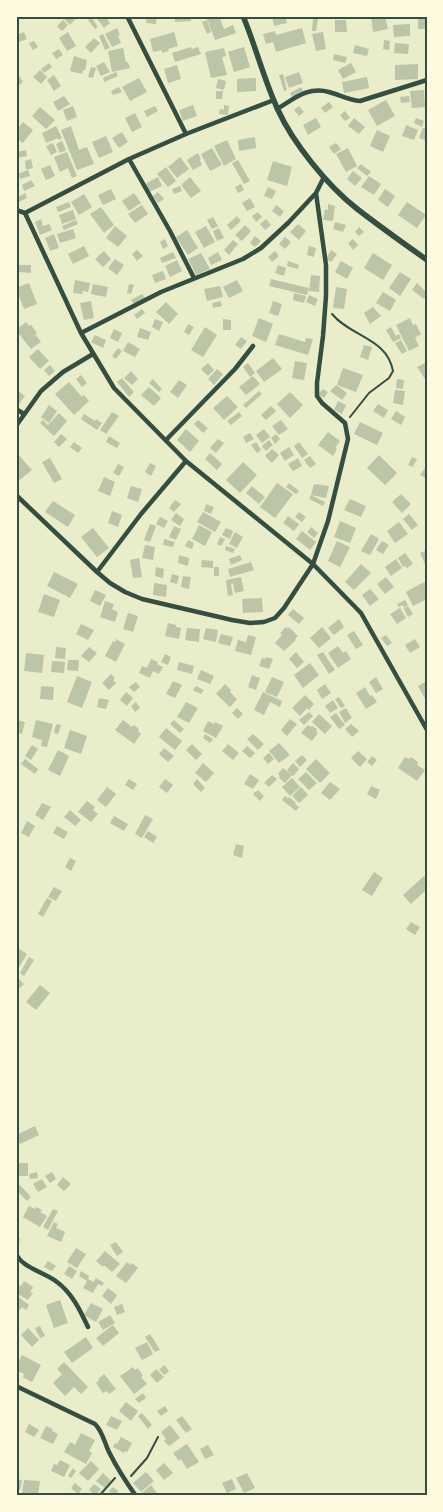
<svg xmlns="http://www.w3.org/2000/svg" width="443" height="1512" font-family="Literata,serif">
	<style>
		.building { fill: #bcc5a7 }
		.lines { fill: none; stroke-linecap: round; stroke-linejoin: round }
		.path { stroke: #344e41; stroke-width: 2 }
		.minor { stroke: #344e41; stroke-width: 4.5 }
		.tertiary { stroke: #344e41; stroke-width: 5.5 }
		.neatline { fill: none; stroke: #344e41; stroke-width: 2 }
	</style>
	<rect width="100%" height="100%" fill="#e9edc9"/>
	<path class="building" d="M67 16H78L70 25 64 19Z
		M95 16H108L106 18 110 23 104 28Z
		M147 16H157L156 24 146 23Z
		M175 16H191V21L175 22Z
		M216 16H219L224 29 233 25 236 33 215 40 207 19Z
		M272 16H285L287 23 274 26Z
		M371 16H385L388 29 373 32Z
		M92 18 98 27 95 29 88 20Z
		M313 18 318 19 316 31H312Z
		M418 18H427V29H418Z
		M63 20 68 25 62 31 57 26Z
		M207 20 211 32 207 34 202 22Z
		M335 20H346L347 32H335Z
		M410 24V36L394 37 393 25Z
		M117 28 120 35 118 36 121 43 112 47 105 34Z
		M302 28 306 43 276 52 273 42 266 44 263 34 275 31 276 35Z
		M24 32 27 39 17 43 16 35Z
		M68 32 76 46 67 51 59 38Z
		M174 32 178 46 168 49 169 51 162 53V50L153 52 150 39Z
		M323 32 326 49 316 51 312 34Z
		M103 34 110 48 105 50 99 36Z
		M94 38 100 43 91 53 85 47Z
		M384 40 390 41 389 50 383 49Z
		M34 41 38 47 33 50 29 43Z
		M395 43 409 44 408 54 394 53Z
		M355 45 369 49 367 56 353 53Z
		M191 47 192 49 198 47 201 54 175 62 172 53Z
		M244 47 250 67 234 72 228 52Z
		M123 48 126 62H128L130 68 112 72 108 51Z
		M224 48 226 56 222 57 227 75 211 78 205 52Z
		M59 49 63 55 56 59 52 53Z
		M334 54 347 57 345 63 333 60Z
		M74 56 87 60 85 70H83L82 74 70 71Z
		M104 62 110 72 101 76 96 66Z
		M49 63 52 67 44 73 41 69Z
		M351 63 356 72 343 79 338 70Z
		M418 64V79L395 80V65Z
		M177 65 181 79 168 83 164 69Z
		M91 67 96 68 93 78 88 77Z
		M40 70 47 77 41 84 33 77Z
		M116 72 118 76 104 82 103 78Z
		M299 72 303 83 289 88 285 77Z
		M16 73 23 81 20 85 16 81Z
		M283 74 287 90 284 91 279 75Z
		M54 75 61 86 54 91 47 80Z
		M367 77 369 88 344 93 342 82Z
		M139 78 147 92 130 101 122 87Z
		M256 78V91L237 92V79Z
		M218 79 226 81 224 90 216 88Z
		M119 87 122 92 113 95 111 91Z
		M301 87 304 92 293 98 290 93Z
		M424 90 425 107 412 108 410 91Z
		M216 91H223L222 99H216Z
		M64 96 70 104 58 111 53 102Z
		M409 96 410 102 401 103 400 97Z
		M386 100 395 116 377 126 368 110Z
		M329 102 333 107 325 113 321 108Z
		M193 105 197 116 183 121 179 110Z
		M224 105 229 106 228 115 219 114 220 109 224 110Z
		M73 106 77 117 67 121 63 110Z
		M155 106 158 111 147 117 144 111Z
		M299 106 304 112 299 116 294 110Z
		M40 107 55 120 46 129 32 116Z
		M345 111 350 118 345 121 340 115Z
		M135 113 142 127 132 132 125 118Z
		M316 118 321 127 308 135 303 125Z
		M354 118 365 127 359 134 348 126Z
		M416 118 424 121 422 127 414 123Z
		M23 122 33 130 23 143 16 138V131Z
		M406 125 418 130 414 140 402 136Z
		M56 126 62 138 58 140V138L46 143 42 133Z
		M71 126 79 150 87 147 94 164 77 170 61 130Z
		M423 128 427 129V141L419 138Z
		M377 130 390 136 383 152 370 146Z
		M122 132 128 142 119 148 112 138Z
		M106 136 113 152 99 158 92 142Z
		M255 137 256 148 239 151 238 140Z
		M227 140 236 159 224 166 214 146Z
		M62 141 66 150 60 153 56 144Z
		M53 143 57 152 51 155 46 146Z
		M336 143 341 149 334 154 329 147Z
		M212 148 222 165 210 171 201 154Z
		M348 148 357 166 346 172 336 154Z
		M26 150 27 156 17 158 16 152Z
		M67 152 77 176 72 178 68 168 60 172 54 157Z
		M198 153 201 159 200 160 202 165 193 170 187 160Z
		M180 157 189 169 177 178 168 167Z
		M31 159 33 168 26 170 25 161Z
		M238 160 250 181 244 184 232 163Z
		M273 161 292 167 287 186 267 180Z
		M361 164 371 172 367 176 357 168Z
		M50 165 55 176 46 180 41 169Z
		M166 167 176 181 168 187 157 174Z
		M28 170 30 176 20 179 18 174Z
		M353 171 362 178 355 186 347 179Z
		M369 176 381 184 374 195 361 187Z
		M158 177 162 186 149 192 145 184Z
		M190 177 201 191 191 198 181 185Z
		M31 180 35 186 24 191 22 185Z
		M241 184 244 190 238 193 235 187Z
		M180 186 182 191 174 194 172 189Z
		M268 187 276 191 272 199 264 196Z
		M111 189 116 199 103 205 98 195Z
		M385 189 395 196 388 207 378 200Z
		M158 192 164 199 158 203 153 196Z
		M25 193 27 198 19 202 16 198Z
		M134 193 141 203 129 211 122 201Z
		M84 194 92 207 79 215 71 202Z
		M250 198 255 207 247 211 242 203Z
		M69 202 71 207 58 212 56 207Z
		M407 202 426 215 417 228 398 215Z
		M328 204 335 206 333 221 323 220 325 209 328 210Z
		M142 205 148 214 135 223 128 214Z
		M276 205 284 211 280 217 272 211Z
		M101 207 114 225 104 233 90 214Z
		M73 210 76 219 62 224 59 215Z
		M258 212 262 217 256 222 252 216Z
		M237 216 241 221 231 230 227 225Z
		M213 217 218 226 212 229 207 220Z
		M41 219 43 226 49 224 52 230 40 235 35 222Z
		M266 219 271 225 265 230 260 224Z
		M76 220 78 224 64 230 62 226Z
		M335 222 346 225 343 232 333 229Z
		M298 224 306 231 299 240 290 232Z
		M245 225 251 231 242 241 235 235Z
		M115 226 127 236 118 247 106 238Z
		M206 226 215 242 204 248 195 232Z
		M359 227 364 232 359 236 355 232Z
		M219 228 224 238 217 241 213 231Z
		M73 229 76 238 60 243 57 234Z
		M187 230 198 248 188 255 176 237Z
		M54 234 59 248 50 251 45 238Z
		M255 236 261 241 255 247 250 243Z
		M285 237 291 242 285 249 279 244Z
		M165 239 168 246 163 249 160 242Z
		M353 239 358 245 353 250 348 243Z
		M233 240 238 244 229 255 224 250Z
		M84 246 89 256 73 264 68 254Z
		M309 246 316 248 314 257 307 255Z
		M137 250 143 256 137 261 132 254Z
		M331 250 337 254 331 262 326 259Z
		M104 251 111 259 103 267 95 259Z
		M275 251 279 256 272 262 268 257Z
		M173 252 176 258 162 263 160 258Z
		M218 252 222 260 211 265 208 258Z
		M201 253 210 269 196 275 188 259Z
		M373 253 392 265 383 280 364 268Z
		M115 259 124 265 117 275 108 268Z
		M177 260 182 271 170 277 165 266Z
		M288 261 299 265 298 269 287 266Z
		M341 261 353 268 347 279 335 272Z
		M19 265H31V273L19 272Z
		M278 265 286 268 284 276 275 273Z
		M163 271 166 279 155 283 152 275Z
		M400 272 411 279 400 296 389 288Z
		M311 275 320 276 319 292 309 291Z
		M271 279 309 288 307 295 269 286Z
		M75 280 90 283 88 292 83 291 82 294 73 293Z
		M237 280 243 291 229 298 223 287Z
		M29 283 37 304 24 309 16 288Z
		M417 283 427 293 424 299 412 290Z
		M93 284 108 287 106 297 91 294Z
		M129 284 134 285 131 294 127 293Z
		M220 286 223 297 207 301 204 289Z
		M336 287 347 289 344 309 333 308Z
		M383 292 396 300 390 311 376 303Z
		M294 293 306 296 304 303 293 300Z
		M142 294 145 298 134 304 131 300Z
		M309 295 318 299 315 306 306 302Z
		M91 301 94 318 84 320 80 303Z
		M221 301 222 306 213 308 212 303Z
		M273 301 282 304 278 316 269 313Z
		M166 302 178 314 169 324 156 312Z
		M373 307 381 316 370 324 364 313Z
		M142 309 145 313 137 319 134 315Z
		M259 318 273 324 266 342 252 336Z
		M410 318 413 325 416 324 421 334 415 338 419 346 409 351 396 325Z
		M155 319 163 322 159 331 152 327Z
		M223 319 231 320V330H223Z
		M26 322 29 326 31 325 37 333 35 334 41 342 31 349 16 330Z
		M188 324 194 327 189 335 184 332Z
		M205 327 217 335 203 357 191 350Z
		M391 327 396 336 399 334 401 338 393 342 386 330Z
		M140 328 151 332 148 340 137 337Z
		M114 329 122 333 118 342 110 338Z
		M279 334 305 342 306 338 313 339 308 355 275 345Z
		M95 335 106 340 103 348 91 342Z
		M241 337 247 341 241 349 235 345Z
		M401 340 407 351 402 354 395 343Z
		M128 342 140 349 135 357 123 351Z
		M364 345 372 347 368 360 360 357Z
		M118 348 122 351 116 359 112 356Z
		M38 349 49 361 40 369 29 357Z
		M273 358 282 369 264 382 256 371Z
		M295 361 307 363 304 380 292 378Z
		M427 362V378L425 379 417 367Z
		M208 363 214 370 208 376 201 369Z
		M248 363 255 373 250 377 243 367Z
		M50 365 55 371 49 376 44 370Z
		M343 368 363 375 356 392 337 385Z
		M217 369 223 374 214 385 208 379Z
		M131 371 138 379 132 385 124 378Z
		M81 375 87 383 82 387 76 379Z
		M253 376 260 384 246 395 239 387Z
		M122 378 134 392 129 397 117 382Z
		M153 379 162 389 159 392 149 383Z
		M397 379 404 380 403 389 396 388Z
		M179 380 187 385 178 398 170 392Z
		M69 382 82 397 84 395 89 401 74 415 55 394Z
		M336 385 347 393 342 400 330 391Z
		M149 387 161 398 154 406 141 395Z
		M323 389 328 392 324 398 318 394Z
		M17 390 25 396 19 404 16 402Z
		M395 390 405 391 403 405 393 403Z
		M259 391 262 394 246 408 243 405Z
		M290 392 303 405 290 418 277 404Z
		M227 396 238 407 224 420 213 408Z
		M338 401 346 405 342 414 334 410Z
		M378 404 388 410 384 418 373 411Z
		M49 405 57 411 49 423 41 417Z
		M271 406 276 411 266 420 261 415Z
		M396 411 405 417 401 425 391 419Z
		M112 412 119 416 106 434 100 430Z
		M239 412 242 416 231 425 227 421Z
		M59 413 67 421 54 436 40 423 43 420 48 425Z
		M84 414 95 421 96 419 102 423 97 430 81 419Z
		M198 420 208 428 203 433 194 424Z
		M281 420 288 429 279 435 272 426Z
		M360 422 383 433 377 445 354 434Z
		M186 429 199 441 190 452 177 440Z
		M264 429 270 437 262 443 256 435Z
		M328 432 340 441 335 448 337 449 333 456 318 445Z
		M250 433 254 439 246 443 243 437Z
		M61 434 67 439 59 447 54 442Z
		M276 434 280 439 275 444 271 438Z
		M109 436 120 443 117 448 106 442Z
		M218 439 224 443 216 453 210 448Z
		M269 440 273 445 266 451 262 446Z
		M74 442 82 448 78 453 70 447Z
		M256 442 261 450 257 453 251 445Z
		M299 442 308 454 302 458 294 446Z
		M289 447 294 455 285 461 280 453Z
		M272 449 279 455 272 463 265 456Z
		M16 452 32 470 16 483Z
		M210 453 222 464 217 470 205 459Z
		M379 455 397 473 385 485 367 468Z
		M310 456 316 464 310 468 304 460Z
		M412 457 417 459 413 467 408 465Z
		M50 458 62 479 54 483 42 462Z
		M298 458 302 466 293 471 288 464Z
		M243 462 257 475 240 493 226 480Z
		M150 463 156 466 151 476 145 472Z
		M118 464 124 467 119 476 113 473Z
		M427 465V479L420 475Z
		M104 477 115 482 110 496 98 491Z
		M277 483 293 494 275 518 260 507Z
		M289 483 299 491 296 494 286 487Z
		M314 484 329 486 326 498 311 495Z
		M131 486 142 489 138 502 127 498Z
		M252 486 265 497 259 504 246 493Z
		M401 494 411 504 402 513 392 502Z
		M311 495 325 502 323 506 309 499Z
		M350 499 366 506 361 517 344 510Z
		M175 500 181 504 174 512 169 508Z
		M53 501 75 515 68 527 45 512Z
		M206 504 214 507 211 514 204 511Z
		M112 511 122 515 118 527 108 523Z
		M203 512 221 522 215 532 197 522Z
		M299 512 306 517 302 522 295 517Z
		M176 513 184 519 180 526 171 520Z
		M409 514 418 525 412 530 403 519Z
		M288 516 299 524 294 531 283 523Z
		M160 517 168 521 164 528 156 524Z
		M340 521 356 528 350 543 334 537Z
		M399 522 408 534 395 543 387 531Z
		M150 524 156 526 150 542 144 540Z
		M199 525 212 532 205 546 192 539Z
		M174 526 181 529 176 540 169 537Z
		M311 527 318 533 314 538 307 532Z
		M93 528 109 548 97 557 81 537Z
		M226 528 233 531 230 539 222 535Z
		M302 531 316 542 310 550 296 539Z
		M235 532 243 537 237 548 229 544Z
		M371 534 379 539 370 555 361 551Z
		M220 537 225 539 221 546 217 544Z
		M164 539 175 542 173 547 163 545Z
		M188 540 194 543 192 549 185 546Z
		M337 541 350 547 340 567 328 561Z
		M382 541 389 545 383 554 376 550Z
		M145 545 155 547 153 560 142 558Z
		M226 546 235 549 233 553 225 550Z
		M427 550V563L425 564 420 553Z
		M405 553 413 564 407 568 405 566 403 567 398 558Z
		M179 555 189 558 188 566 178 563Z
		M240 555 242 560 231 565 229 559Z
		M139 558 142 577 133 578 130 560Z
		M396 559 402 568 391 576 385 567Z
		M202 560 213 561V568L201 567Z
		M251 562 254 570 230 577 228 569Z
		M361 564 371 573 354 590 345 582Z
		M156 567 164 569 163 578 155 576Z
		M214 567H219V576H214Z
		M54 572 78 584 70 598 47 586Z
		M172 574 179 576 177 584 170 582Z
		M183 576 191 577 189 589 181 587Z
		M241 577 244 591 235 593 233 583 231 584 233 595 228 596 226 580Z
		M386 577 394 587 385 594 377 584Z
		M424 582 425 583H427V599L413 606 406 592Z
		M154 583 167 585 166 597 153 595Z
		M370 589 379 599 370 606 362 595Z
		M95 590 106 595 100 606 90 601Z
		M44 594 60 600 54 617 38 612Z
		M262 598 263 612 243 613 242 599Z
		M405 600 408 605 404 608 403 605 399 607 397 604Z
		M105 601 114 604 112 609 118 612 115 622 100 617Z
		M408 606 413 614 408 617 404 609Z
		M400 608 406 618 397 624 390 614Z
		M293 609 304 618 299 624 288 615Z
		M128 613 138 616 133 632 123 629Z
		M339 619 344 627 334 635 328 628Z
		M168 623 176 625V627L181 628 179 639 165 636Z
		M81 624 94 630 88 640 76 634Z
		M286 627 288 629 289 627 298 636 295 639 296 640 284 651 275 643 282 635 280 633Z
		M322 627 331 638 319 648 310 638Z
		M187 628 200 629 199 642 185 640Z
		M206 628 218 630 216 642 203 639Z
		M354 631 363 645 356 649 347 635Z
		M221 634 233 637 230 646 218 643Z
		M248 635 256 637 251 655 235 651 238 640 246 642Z
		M386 635 392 643 387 646 381 638Z
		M116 639 125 644 116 662 105 656 113 641 115 642Z
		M415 639 420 647 410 653 405 645Z
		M338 646 343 653 346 651 351 659 338 668 328 653Z
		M56 647 66 648 65 659 55 658Z
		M89 647 97 653 89 662 81 656Z
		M296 652 304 662 297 668 289 659Z
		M323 652 335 670 329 674 317 655Z
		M26 653 44 655 42 673 24 671Z
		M165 654 171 657 168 665 161 662Z
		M266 657 273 659 269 669 259 666 262 658 265 659Z
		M151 659 158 662 157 664 163 667 159 674 153 671 150 678 139 673 142 666 147 668Z
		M68 660H79L78 671 67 670Z
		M52 661 65 662 64 673 51 672Z
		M179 662 194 666 192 674 177 670Z
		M310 663 319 675 303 688 294 675Z
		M201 670 214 676 210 684 197 679Z
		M111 674 115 678 113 680 116 683 109 690 102 683Z
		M252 675 260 678 256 690 248 687Z
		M77 676 92 682 82 708 67 702Z
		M272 677 284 682 277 697 265 692Z
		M376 677 383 689 376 693 369 682Z
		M173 681 182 685 175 698 166 694Z
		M427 681V702L418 686Z
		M136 682 140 687 134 692 129 687Z
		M225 684 231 690 230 692 237 699 230 707 216 694Z
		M325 684 331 693 322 699 317 690Z
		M41 686 54 687 53 700 40 699Z
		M196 686 204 690 201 694 193 690Z
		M365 687 370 696 372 695 377 702 366 709 356 693Z
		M126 692 133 698 127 706 120 700Z
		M263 692 282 701 280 707 270 702 264 715 254 710Z
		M305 695 314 704 309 710 307 708 300 716 292 708Z
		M339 697 345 706 341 708 335 699Z
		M99 698 109 700 106 709 97 707Z
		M333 700 338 708 330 713 325 706Z
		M136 702 140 708 135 712 131 706Z
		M186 702 198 708 189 723 177 717Z
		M237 708 243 714 238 719 232 713Z
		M346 708 352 718 345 723 339 712Z
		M309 712 313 716 304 725 299 720Z
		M336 713 345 725 339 729 330 717Z
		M319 714 332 726 325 734 312 722Z
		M290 719 297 724 287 736 281 730Z
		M16 720 25 722 22 734 16 732Z
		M36 720 53 724 47 747 41 746 42 740 32 737Z
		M123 720 132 727 134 725 139 729 138 731 141 734 134 744 115 730Z
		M174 720 184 729 180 733 170 724Z
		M208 721 214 724 215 722 223 726 216 738 203 731Z
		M56 724 61 725 58 734 54 733Z
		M351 724 359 731 352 737 345 729Z
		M308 725 311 727 312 726 317 729 316 731 318 733 312 741 301 733Z
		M166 728 182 741 175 750 159 737Z
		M70 730 87 736 81 754 64 748Z
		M205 734 213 739 210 743 203 738Z
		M253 734 264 744 258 750 247 739Z
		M279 743 290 755 279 763 269 751Z
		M192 744 202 754 196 760 186 750Z
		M228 744 239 753 233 760 222 751Z
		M32 745 38 749 31 760 25 756Z
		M247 746 255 753 250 758 242 751Z
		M164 748 174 756 168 762 159 754Z
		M58 750 69 756 60 776 48 770Z
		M358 751 367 759 360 767 351 758Z
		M269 753 274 759 268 764 263 758Z
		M302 755 307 760 300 767 295 761Z
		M372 756 377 760 372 766 367 762Z
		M405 757 409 759 411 757 418 762 417 765 425 770 417 781 398 768Z
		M25 759 38 769 35 774 21 764Z
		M316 759 330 773 320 783 306 769Z
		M203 763 214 773 206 782 195 773Z
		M293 763 299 769 293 776 287 770Z
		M283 768 292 775 285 783 279 778 280 776 278 774Z
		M306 772 317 783 309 790 298 779Z
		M250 774 259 780 253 789 244 784Z
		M272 775 277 779 269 787 264 783Z
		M292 778 300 787 290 796 282 787Z
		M129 779 137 784 133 790 125 785Z
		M165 779 173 785 167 793 159 787Z
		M197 779 205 788 201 792 193 784Z
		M330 782 340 789 330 800 321 793Z
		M371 786 380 790 376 799 367 794Z
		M107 787 116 794 106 807 97 800Z
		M301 787 308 795 299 803 292 796Z
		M258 790 264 796 260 801 253 794Z
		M285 796 288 798 289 797 296 803 295 804 299 807 296 811 282 800Z
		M87 801 95 807 93 810 98 814 91 822 78 812Z
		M42 803 51 807 43 820 35 815Z
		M70 810 81 820 75 826 64 817Z
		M145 815 153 819 142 838 135 834Z
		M114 816 128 824 124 831 110 823Z
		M27 821 35 826 29 837 21 833Z
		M57 826 68 832 64 839 53 833Z
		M148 831 157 837 153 843 144 837Z
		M236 844 244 846 242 858 233 855Z
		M70 858 76 861 71 871 65 867Z
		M374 872 383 878 372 896 362 890Z
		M424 876 427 879V889L411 904 403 895Z
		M54 887 62 891 56 901 48 897Z
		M47 898 52 901 43 917 38 914Z
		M411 922 420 927 415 935 406 929Z
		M19 949 27 954 19 967 16 965V954Z
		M29 957 34 960 24 976 20 973Z
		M16 976 24 984 20 988 16 984Z
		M40 985 50 993 36 1010 26 1002Z
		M35 1126 39 1135 20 1144 16 1135Z
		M16 1163H28V1176H16Z
		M37 1172 38 1178 30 1179 29 1174Z
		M52 1172 56 1179 50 1183 45 1176Z
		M63 1177 71 1184 64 1191 57 1185Z
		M42 1179 47 1187 38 1192 33 1184Z
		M20 1185 31 1197 27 1201 16 1190Z
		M29 1206 35 1209 36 1207 42 1210 40 1212 47 1216 40 1227 23 1217Z
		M53 1209 58 1211 48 1230 43 1227Z
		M54 1222 58 1224 56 1228 65 1232 61 1242 47 1236Z
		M116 1242 123 1252 117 1256 110 1245Z
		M76 1248 86 1254 77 1268 67 1262Z
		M105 1251 120 1264 112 1272 104 1265 103 1267 96 1261Z
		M48 1261 56 1266 52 1271 44 1267Z
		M127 1262 131 1265 132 1263 138 1268 126 1283 116 1276Z
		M69 1266 77 1271 72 1279 64 1274Z
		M81 1271 89 1276 88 1279 94 1282 96 1278 104 1283 102 1286 98 1284 93 1293 83 1288 87 1281 79 1276Z
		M24 1281 33 1287 30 1292 33 1293 28 1300 16 1293V1288L18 1285 21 1286Z
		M108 1288 117 1295 111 1304 102 1296Z
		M16 1295 29 1305 26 1310 22 1307 18 1312 16 1311 18 1304 16 1303Z
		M60 1300 68 1323 54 1328 46 1305Z
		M91 1303 103 1309 96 1322 84 1315Z
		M122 1304 125 1312 117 1315 114 1307Z
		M110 1315 115 1323 103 1330 98 1322Z
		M113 1325 119 1333 103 1346 96 1338Z
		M40 1326 45 1336 40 1338 35 1328Z
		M28 1328 39 1340 32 1347 21 1335Z
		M150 1334 160 1350 155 1352 145 1337Z
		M86 1337 93 1348 72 1363 64 1352Z
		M147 1342 153 1354 142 1360 135 1348Z
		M22 1355 41 1365 32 1382 23 1377 24 1374 16 1370V1366Z
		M64 1362 88 1387 81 1394 74 1387 65 1396 53 1383 62 1374 57 1369Z
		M164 1365 169 1371 165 1375 159 1370Z
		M133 1367 135 1370 138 1368 143 1376 141 1377 147 1384 134 1394 120 1376Z
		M156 1369 164 1377 157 1383 150 1375Z
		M104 1374 116 1389 109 1394 107 1391 103 1393 96 1383 99 1380 98 1379Z
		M143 1393 146 1398 139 1403 135 1399Z
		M126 1402 138 1411 131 1421 119 1411Z
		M165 1406 168 1411 161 1416 157 1411Z
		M142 1413 152 1425 148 1429 138 1416Z
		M111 1416 122 1421 117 1430 106 1425Z
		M182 1416 192 1429 186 1433 176 1420Z
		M29 1424 39 1430 34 1437 25 1432Z
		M170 1425 180 1438 169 1446 164 1441 166 1439 161 1432Z
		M46 1426 53 1429 52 1431 58 1434 53 1444 40 1438Z
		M81 1433 95 1440 89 1451 92 1453 86 1464 64 1452 70 1442 75 1445Z
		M121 1437 132 1443 127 1452 125 1451 124 1453 113 1447 115 1443 117 1444Z
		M187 1444 199 1462 187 1469 181 1459 179 1461 173 1453Z
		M208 1445 214 1455 205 1459 200 1449Z
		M60 1460 70 1465 64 1477 51 1471 54 1464 57 1465Z
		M91 1461 99 1469 88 1481 79 1473Z
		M164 1463 173 1473 164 1480 156 1470Z
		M73 1468 76 1471 71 1478 68 1476Z
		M146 1472 154 1481 141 1492 133 1483Z
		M103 1473 111 1481 105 1488 96 1481Z
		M247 1473 255 1488 244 1493 236 1478Z
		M16 1479 22 1480 20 1490 16 1489Z
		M232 1479 236 1489 227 1493 222 1483Z
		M24 1480 40 1481 38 1494H40V1496L22 1493Z
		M75 1483 82 1489 78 1494 71 1488Z
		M94 1484 101 1489 95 1495 89 1490Z
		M151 1485 157 1493 154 1496H144L142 1493Z
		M113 1487 118 1491 117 1493 121 1496H115L109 1491Z"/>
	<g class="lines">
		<path class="path" d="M332 314C351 337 387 338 393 371L389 378 369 393 350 417
			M131 1476 147 1458 158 1437
			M99 1496 115 1478"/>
		<path class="minor" d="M127 16 186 134
			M277 109C294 99 308 86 329 92 340 95 349 100 360 101L427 80
			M129 159 170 231 194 278
			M16 210 25 213 81 333 114 388 186 461 313 564 361 613 427 730
			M25 213 129 159 186 134 274 100
			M81 333 161 292 243 259 261 248 288 223 316 193 324 177
			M16 409 24 414
			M16 426 41 391 63 372 93 354
			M166 440 235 369 253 346
			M16 495 97 572 141 514 186 461
			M97 572 110 583 125 592 142 599 232 620 250 623 264 622 275 618 284 608 313 564 328 521 348 439 345 423 322 403 317 396V383L323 336 326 296V265L316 193
			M16 1233 17 1239 16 1253
			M16 1253C20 1267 46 1273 57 1282 72 1293 80 1310 88 1327
			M16 1386 95 1424C103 1432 104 1442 109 1452 117 1468 126 1482 136 1496"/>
		<path class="tertiary" d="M243 16C256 47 264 80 278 110 293 143 327 185 356 208 379 226 403 243 427 260"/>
	</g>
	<rect width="443" height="1512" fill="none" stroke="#fefae0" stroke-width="35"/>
	<rect x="18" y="18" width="408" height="1476" class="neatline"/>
</svg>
